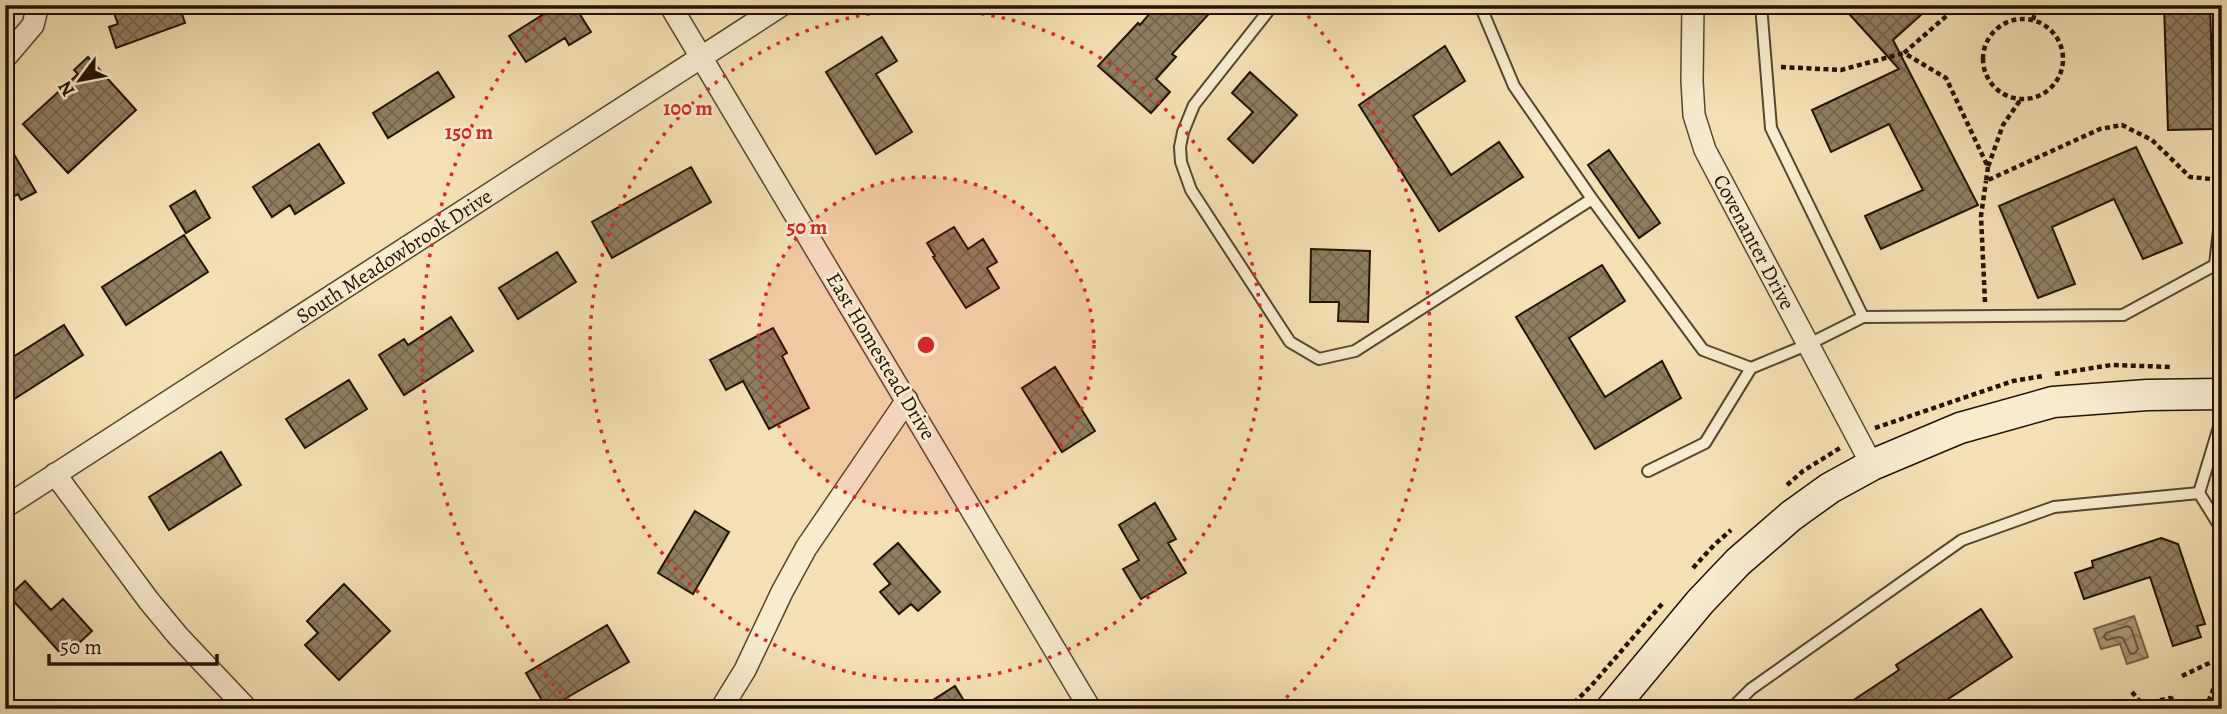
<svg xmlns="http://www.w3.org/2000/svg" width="2227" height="714" font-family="Alegreya,serif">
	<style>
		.water { fill: url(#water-waves); stroke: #746449; stroke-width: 2 }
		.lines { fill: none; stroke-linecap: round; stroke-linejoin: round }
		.shore { stroke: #66563e; stroke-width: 2 }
		.building { fill: url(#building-cross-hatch); stroke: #211303; stroke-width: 2 }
		.lane-casing { stroke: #56462f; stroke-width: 14 }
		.street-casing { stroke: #56462f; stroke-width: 24 }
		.secondary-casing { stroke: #211303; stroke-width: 33 }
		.path { stroke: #211303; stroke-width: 4.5; stroke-dasharray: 5 3.5; stroke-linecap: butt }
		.lane { stroke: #f8ebce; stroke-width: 10 }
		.street { stroke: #f8ebce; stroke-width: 21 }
		.secondary { stroke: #f8ebce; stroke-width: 30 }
		.ring { fill: none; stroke: #d62828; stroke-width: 3.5; stroke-dasharray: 3.5 7 }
		.labels { text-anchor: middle; stroke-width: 5; stroke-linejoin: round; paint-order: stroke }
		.street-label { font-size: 21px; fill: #211303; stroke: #f8ebce }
		.centre { fill: #d62828; stroke: #f8ebce; stroke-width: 3.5 }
		.ring-label { font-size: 21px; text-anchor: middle; font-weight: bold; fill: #d62828; stroke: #f8ebce; stroke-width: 5; stroke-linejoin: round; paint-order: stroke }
	</style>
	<defs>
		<pattern id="water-waves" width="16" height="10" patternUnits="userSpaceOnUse" patternTransform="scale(1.75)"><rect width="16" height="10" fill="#ac9a78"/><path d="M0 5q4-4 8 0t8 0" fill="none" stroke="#8c7c60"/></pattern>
		<pattern id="building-cross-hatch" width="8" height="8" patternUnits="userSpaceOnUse" patternTransform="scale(1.75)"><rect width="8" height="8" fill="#8f7e5f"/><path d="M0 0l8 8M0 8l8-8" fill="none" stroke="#74664c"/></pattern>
	</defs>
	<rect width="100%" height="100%" fill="#f4e0b4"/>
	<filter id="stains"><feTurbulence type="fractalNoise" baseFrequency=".00286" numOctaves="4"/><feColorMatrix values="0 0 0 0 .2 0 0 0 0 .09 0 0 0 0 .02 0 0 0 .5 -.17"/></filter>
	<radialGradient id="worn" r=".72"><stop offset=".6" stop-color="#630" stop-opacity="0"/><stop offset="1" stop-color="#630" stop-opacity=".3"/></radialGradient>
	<path class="water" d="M2134 616 2148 657 2127 664 2120 644 2101 649 2094 629Z"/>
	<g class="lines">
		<path class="shore" d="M2127 626 2131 628 2138 649 2134 654 2130 653 2123 638 2118 637 2107 640 2104 637 2106 633Z"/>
	</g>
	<path class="building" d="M111 5H179L185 23 116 48 109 27 118 24Z
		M558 5H574L591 32 569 45 565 38 526 62 509 36Z
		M1157 5H1217L1172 54 1176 57 1156 79 1170 92 1151 113 1098 66 1138 23 1140 25Z
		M1841 5H1932L1893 40 1978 205 1881 249 1865 216 1923 190 1889 124 1831 152 1812 110 1899 69Z
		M2164 5H2210L2214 129 2168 130Z
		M882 37 897 61 876 74 912 132 876 154 826 72Z
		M1445 46 1465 81 1413 116 1451 175 1499 142 1523 177 1439 231 1359 105Z
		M88 57 136 110 68 173 23 124 78 74 74 70Z
		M438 72 454 97 388 138 373 113Z
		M1250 72 1297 115 1253 163 1228 139 1253 112 1232 93Z
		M5 139 36 192 21 200 18 194 5 201Z
		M319 144 344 183 295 214 290 205 272 217 253 187Z
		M2136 147 2182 243 2143 259 2114 199 2052 227 2075 284 2038 298 1999 206Z
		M1609 150 1660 223 1639 238 1588 165Z
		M691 167 711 202 612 258 592 222Z
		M195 191 210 218 186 233 170 206Z
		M954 227 968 249 983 239 997 262 987 268 999 288 966 308 933 257 935 256 927 243Z
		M184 235 208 272 126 325 102 287Z
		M1311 249 1370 251 1368 322 1338 321 1339 302H1310Z
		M557 252 576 282 518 319 499 288Z
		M1602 265 1625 301 1569 338 1605 397 1662 361 1681 398 1595 449 1516 317Z
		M451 317 473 351 404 395 379 355 404 339 408 345Z
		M64 325 83 355 5 405V362Z
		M773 328 787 353 782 356 809 408 769 429 743 381 726 390 710 360Z
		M1055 367 1095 431 1062 452 1022 388Z
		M349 380 367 409 305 448 286 419Z
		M221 452 241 485 169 530 149 497Z
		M1155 503 1176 539 1168 543 1186 573 1141 599 1123 569 1139 560 1119 525Z
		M695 511 729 532 693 594 658 573Z
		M2161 538 2178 544 2205 624 2197 626 2201 637 2173 646 2150 577 2084 599 2075 573 2093 567 2092 561Z
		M898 543 940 592 918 611 911 604 899 614 880 592 890 584 874 564Z
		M25 581 51 610 63 599 92 631 64 657 9 596Z
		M344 584 390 631 339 680 305 645 318 633 307 621Z
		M1981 609 2012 657 1933 709H1840L1899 670 1896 665Z
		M607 625 629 662 547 709 526 673Z
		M955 686 969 709H919Z"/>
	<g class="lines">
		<defs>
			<path id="lane" d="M1273 5 1194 105 1183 132 1180 147 1181 162 1191 190 1290 342 1319 359 1355 351 1592 199
				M1480 5 1514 86 1592 199 1703 350 1751 368
				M1761 5 1771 128 1863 317 2123 315 2215 265 2222 204
				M2222 417 2199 493 2222 530
				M1648 471 1705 443 1751 368 1809 344 1863 317
				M1731 709 1751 689 1962 540 2054 507 2199 493"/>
			<path id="street" d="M670 5 1089 707
				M1693 5 1692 81 1694 115 1705 150 1872 465
				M5 58 33 25 38 5
				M55 474 149 601 178 636 247 709
				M5 507 782 5
				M721 709 745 670 782 592 806 548 907 400"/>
			<path id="secondary" d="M1611 709 1700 602 1738 562 1791 516 1830 488 1872 465 1960 428 2053 402 2147 395 2222 394"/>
		</defs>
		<use href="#lane" class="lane-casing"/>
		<use href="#street" class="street-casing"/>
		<use href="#secondary" class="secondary-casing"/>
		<path class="path" d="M1959 5 1904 53 1946 78 1988 167 2003 125 2021 99
			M1983 59a40 40 0 1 1 80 0a40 40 0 1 1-80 0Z
			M2033 20 2037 5
			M1781 67 1841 70 1904 53
			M1988 167 1986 181 2100 129 2122 125 2152 140 2190 177 2222 180
			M1985 302 1981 216 1986 181
			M2055 374 2111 365 2172 367
			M1875 428 2013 381 2043 376
			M1787 485 1803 471 1840 448
			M1693 568 1714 545 1731 530
			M2182 676 2222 657
			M2132 692 2142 704 2171 698 2186 709
			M1568 709 1591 686 1662 604
			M2205 709 2222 669"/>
		<use href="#lane" class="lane"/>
		<use href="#street" class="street"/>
		<use href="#secondary" class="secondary"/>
	</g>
	<circle cx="926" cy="345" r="168" fill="#d62828" fill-opacity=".12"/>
	<g class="ring">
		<circle cx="926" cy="345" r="168"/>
		<circle cx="926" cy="345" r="336"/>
		<path d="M576 708A504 504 0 0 1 551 8M1301 8A504 504 0 0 1 1276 708"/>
	</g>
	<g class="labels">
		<g class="street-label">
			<text transform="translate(1754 242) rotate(62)" y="7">Covenanter Drive</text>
			<text transform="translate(394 256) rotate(-33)" y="7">South Meadowbrook Drive</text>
			<text transform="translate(881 356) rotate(59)" y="7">East Homestead Drive</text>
		</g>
	</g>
	<circle cx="926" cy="345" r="10" class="centre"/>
	<g class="ring-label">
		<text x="688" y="115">100 m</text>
		<text x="469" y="139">150 m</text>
		<text x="807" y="234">50 m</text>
	</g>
	<rect width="2227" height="714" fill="none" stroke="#f4e0b4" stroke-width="28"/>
	<rect x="7" y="7" width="2213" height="700" fill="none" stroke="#211303" stroke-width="3.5"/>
	<rect x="14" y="14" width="2199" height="686" fill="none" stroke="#211303" stroke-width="2"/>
	<g transform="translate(80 80) rotate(238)" stroke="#f8ebce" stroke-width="5" paint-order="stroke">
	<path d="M0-5L12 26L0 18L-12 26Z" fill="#211303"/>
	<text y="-10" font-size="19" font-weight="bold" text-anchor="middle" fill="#211303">N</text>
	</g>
	<path d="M49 654v10h168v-10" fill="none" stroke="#211303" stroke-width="3.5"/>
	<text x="60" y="654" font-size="21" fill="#211303" stroke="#f8ebce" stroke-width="5" paint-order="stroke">50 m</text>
	<rect width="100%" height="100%" filter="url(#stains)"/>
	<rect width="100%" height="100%" fill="url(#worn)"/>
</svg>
